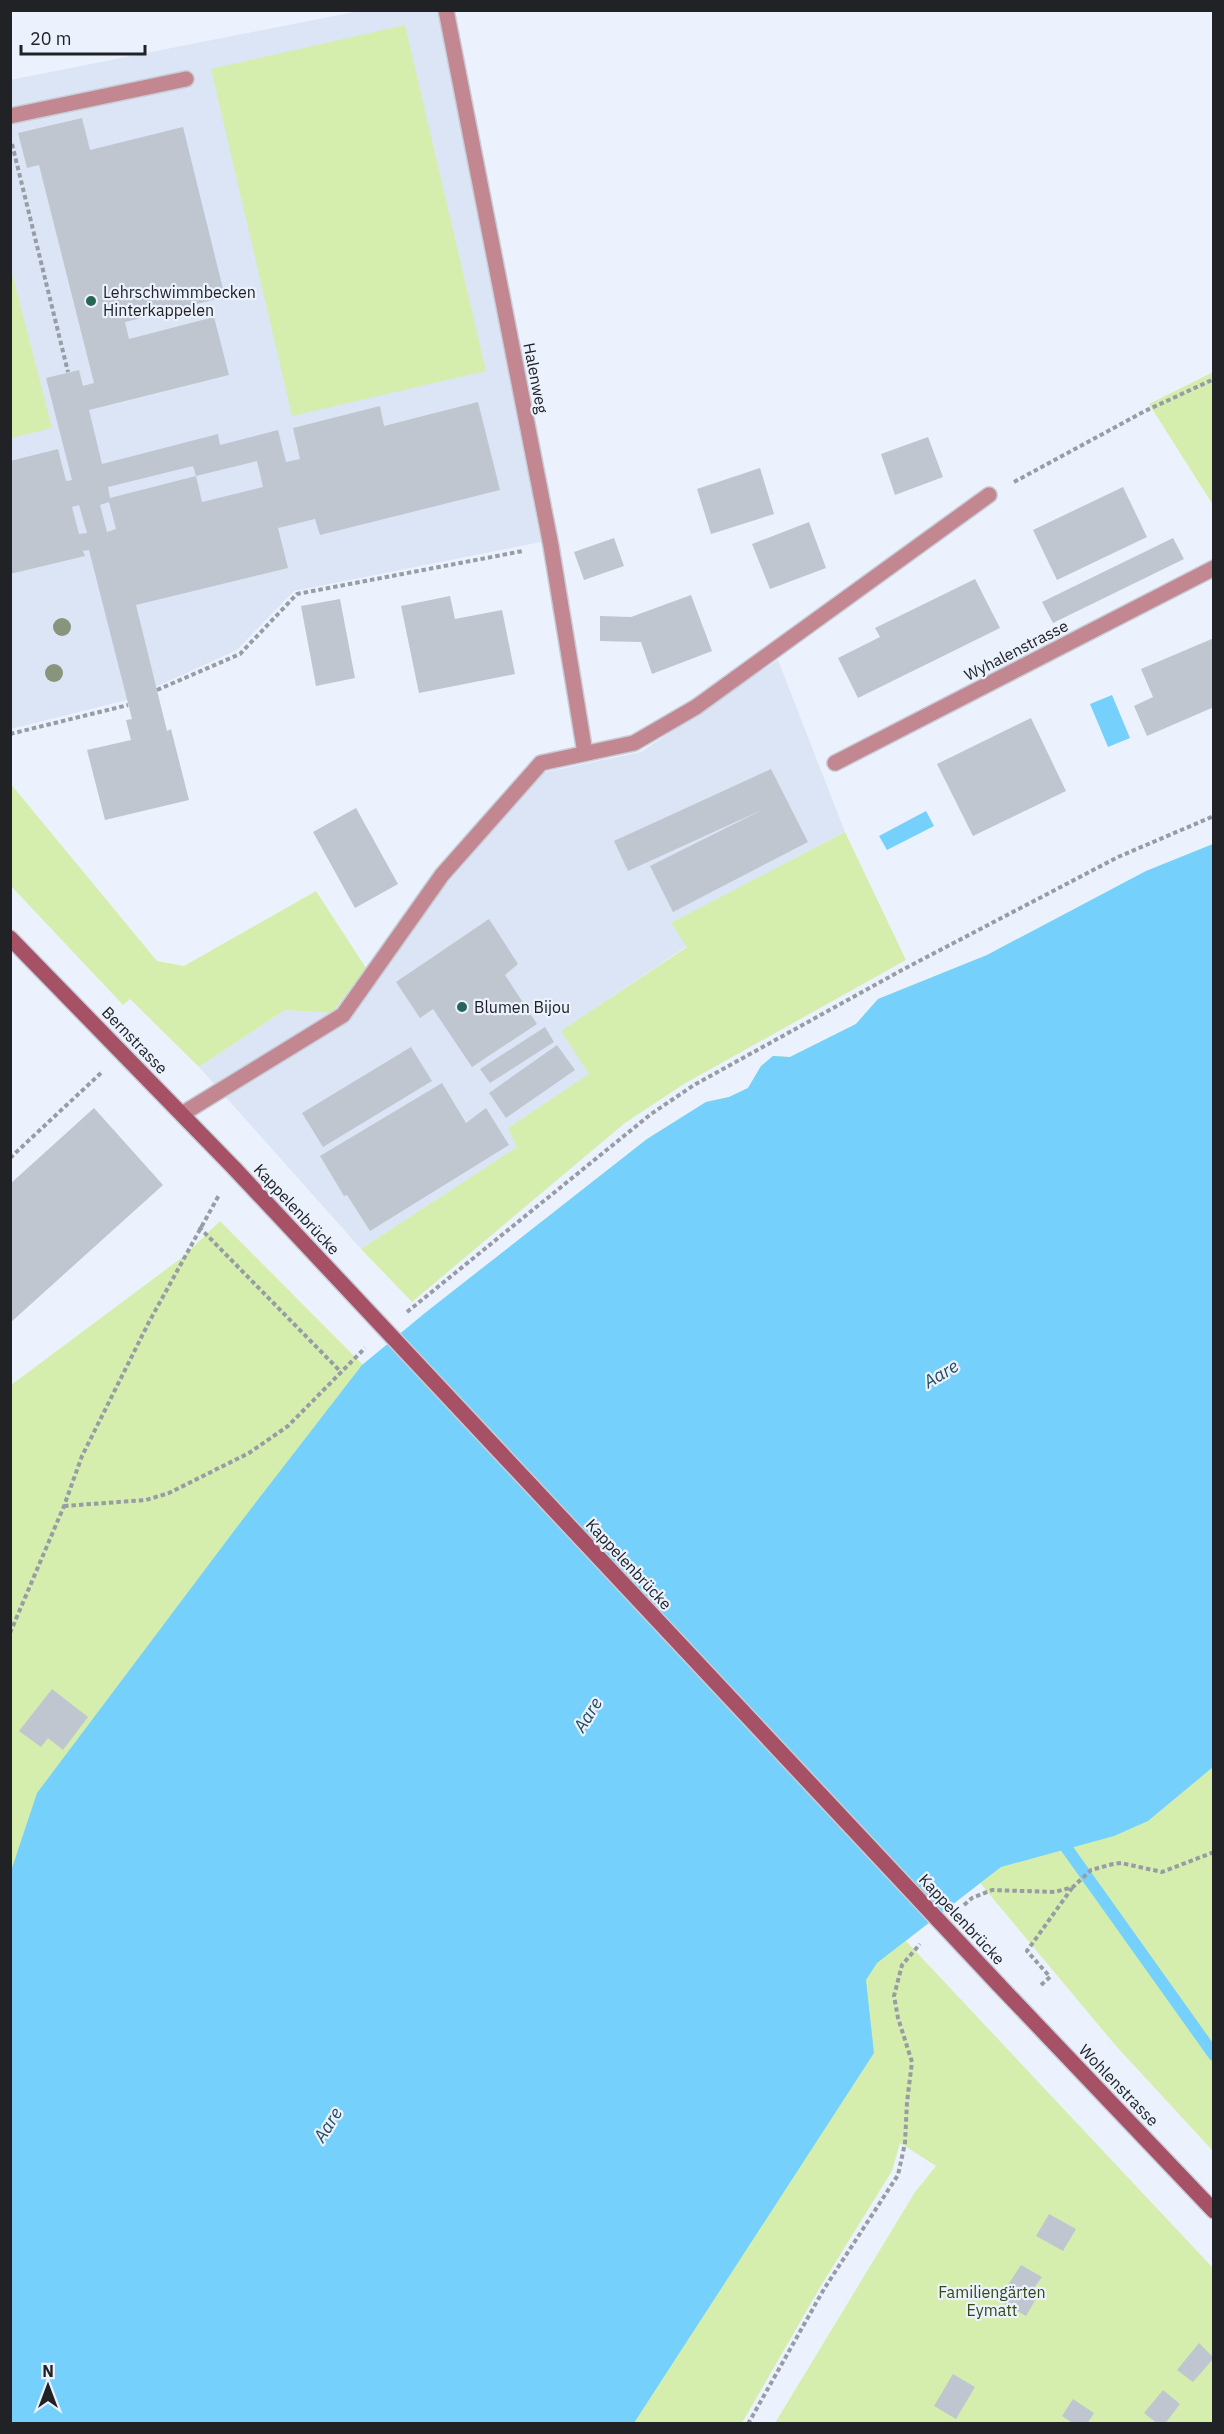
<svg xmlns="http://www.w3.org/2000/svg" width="1224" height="2434" font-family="'IBM Plex Sans',sans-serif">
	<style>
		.built { fill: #dbe5f6 }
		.green { fill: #d5eeae }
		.water { fill: #75d1fc }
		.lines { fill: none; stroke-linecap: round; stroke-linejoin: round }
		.stream { stroke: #75d1fc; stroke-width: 12 }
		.building { fill: #bfc6d0; fill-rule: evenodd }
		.lane-casing { stroke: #c7cdd6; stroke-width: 18 }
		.street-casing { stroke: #c7cdd6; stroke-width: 18 }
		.secondary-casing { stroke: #c7cdd6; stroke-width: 18 }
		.path { stroke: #989ca4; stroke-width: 4; stroke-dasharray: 4.5 3; stroke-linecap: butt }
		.lane { stroke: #c38792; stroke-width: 15 }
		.street { stroke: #c38792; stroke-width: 15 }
		.secondary { stroke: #a65165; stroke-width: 15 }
		.secondary-bridge-casing { stroke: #c7cdd6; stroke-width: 18; stroke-linecap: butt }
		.secondary-bridge { stroke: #a65165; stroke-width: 15 }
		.tree { fill: #88947b }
		.poi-dot { fill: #266654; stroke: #ecf2fd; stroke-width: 2 }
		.labels { text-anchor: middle; stroke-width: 4.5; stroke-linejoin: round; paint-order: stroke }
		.poi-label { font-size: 16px; fill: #202226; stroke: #ecf2fd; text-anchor: start }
		.street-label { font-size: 16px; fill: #202226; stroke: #ecf2fd }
		.park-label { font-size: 16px; fill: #364810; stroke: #ecf2fd }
		.water-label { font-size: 18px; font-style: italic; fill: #244c5e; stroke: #ecf2fd }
	</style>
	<rect width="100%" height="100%" fill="#ecf2fd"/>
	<path class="built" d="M359 11H438L541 542 294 591 237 650 127 700 11 729 10 80Z
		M778 660 845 832 672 923 687 946 562 1031 590 1074 508 1128 518 1147 361 1249 199 1067 285 1010 332 1013 366 968 424 911 541 773 641 752Z"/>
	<path class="green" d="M405 25 486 371 292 416 211 69Z
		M10 265 52 428 11 438H10Z
		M1213 372V505L1149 404Z
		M10 783 157 961 184 966 316 891 366 968 332 1013 285 1010 199 1067 130 999 123 1005 11 886Z
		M845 832 906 960 684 1084 625 1123 412 1302 361 1249 517 1147 508 1128 589 1074 561 1031 687 947 671 923Z
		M1213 844V2151L1116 2046 980 1883 906 1941 1213 2268V2423H775L915 2192 936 2166 900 2143 892 2171 822 2284 742 2423 11 2424V1385L184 1256 220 1221 363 1365 425 1313 647 1139 706 1102 729 1097 748 1088 761 1066 773 1056 790 1057 856 1024 878 999 987 955 1146 871Z"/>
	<path class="water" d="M1112 695 1130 738 1108 747 1090 704Z
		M926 811 934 826 887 850 879 836Z
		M1213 844V1767L1148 1821 1114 1836 1001 1867 877 1963 866 1980 874 2053 634 2423 11 2424V1871L37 1793 240 1523 362 1365 425 1313 647 1139 706 1102 729 1097 748 1088 761 1066 773 1056 790 1057 856 1024 878 999 987 955 1146 871Z"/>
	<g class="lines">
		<path class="stream" d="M1058 1836 1214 2055"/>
	</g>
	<path class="building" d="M82 118 90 150 183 127 225 297 125 322 129 339 214 317 229 375 89 410 102 464 218 434 220 445 278 430 286 462 300 459 293 428 380 406 384 426 478 402 500 490 320 535 315 519 278 528 288 568 136 605 167 731 171 729 189 800 105 820 87 750 131 740 126 720 132 719 89 550 83 551 85 556 10 574V461L58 449 66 481 72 480 46 378 79 370 83 386 94 383 39 165 27 168 18 133ZM257 461 263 487 202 502 196 476 110 498 108 487 193 466 196 476ZM109 502 116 529 107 532 100 505ZM79 505 87 533 79 534 72 507Z
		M928 437 943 477 895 495 881 454Z
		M760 468 774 514 711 534 697 489Z
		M1123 487 1147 537 1057 580 1033 530Z
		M809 522 826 568 770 589 752 544Z
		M614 538 624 566 584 580 574 552Z
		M1173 538 1184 559 1053 623 1042 602Z
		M975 579 1000 628 858 698 838 658 880 637 875 628Z
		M691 595 712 651 652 674 641 642 600 641V616L631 617Z
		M450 596 455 619 502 610 515 674 419 693 401 606Z
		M340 599 355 678 316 686 301 606Z
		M1214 638V707L1147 736 1134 706 1153 697 1141 669Z
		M1031 718 1066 791 973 836 937 764Z
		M771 769 808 842 673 912 650 866 766 808 628 871 614 841Z
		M356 808 398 884 355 908 313 832Z
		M489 919 518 964 505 975 537 1024 472 1067 433 1009 420 1018 396 982Z
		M545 1027 554 1042 490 1083 480 1069Z
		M557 1045 575 1070 506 1118 489 1093Z
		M411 1047 432 1081 323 1147 302 1113Z
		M442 1083 466 1123 486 1108 509 1145 370 1231 347 1195 344 1196 320 1156Z
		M94 1108 163 1185 10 1323V1184Z
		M52 1689 88 1717 63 1750 48 1738 41 1747 19 1731Z
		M1049 2214 1076 2229 1063 2251 1036 2236Z
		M1021 2265 1042 2277 1034 2288 1040 2292 1026 2316 998 2300Z
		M1199 2343 1214 2358 1193 2382 1177 2370Z
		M953 2374 975 2387 956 2419 934 2406Z
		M1163 2390 1180 2404 1165 2424H1158L1144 2413Z
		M1073 2399 1094 2413 1087 2424H1074L1062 2416Z"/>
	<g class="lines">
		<defs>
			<path id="lane" d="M10 116 186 79
				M182 1114 343 1015 442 875 541 763 634 743 696 707 989 495"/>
			<path id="street" d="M446 10 551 546 585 753
				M835 763 1214 568"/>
			<path id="secondary" d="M10 938 234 1168
				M998 1984 1214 2211"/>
		</defs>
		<use href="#lane" class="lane-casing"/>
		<use href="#street" class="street-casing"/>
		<use href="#secondary" class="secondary-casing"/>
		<path class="path" d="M12 144 68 372
			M1014 482 1145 411 1214 379
			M157 690 240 654 297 594 523 551
			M10 734 128 705
			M10 1158 102 1072
			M199 1227 340 1371
			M407 1312 651 1114 694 1085 902 970 1118 857 1214 816
			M64 1506 146 1500 169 1493 249 1453 288 1426 365 1348
			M10 1633 64 1506 82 1456 149 1322 219 1195
			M964 1905 972 1898 992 1890 1055 1892 1073 1887 1091 1870 1113 1864 1121 1863 1162 1872 1214 1852
			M1041 1985 1050 1977 1027 1951 1072 1888
			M748 2424 824 2289 898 2175 905 2143 907 2102 912 2062 898 2018 894 1996 902 1965 920 1944"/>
		<use href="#lane" class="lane"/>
		<use href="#street" class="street"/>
		<use href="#secondary" class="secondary"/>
		<defs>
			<path id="secondary-bridge" d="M234 1168 998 1984"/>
		</defs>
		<use href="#secondary-bridge" class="secondary-bridge-casing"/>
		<use href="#secondary-bridge" class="secondary-bridge"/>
	</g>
	<g class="tree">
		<circle cx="62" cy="627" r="9"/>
		<circle cx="54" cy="673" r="9"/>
	</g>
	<g class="poi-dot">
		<circle cx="91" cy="301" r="6"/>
		<circle cx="462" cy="1007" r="6"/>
	</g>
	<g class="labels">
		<g class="poi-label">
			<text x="103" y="298">Lehrschwimmbecken<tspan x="103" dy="18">Hinterkappelen</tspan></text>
			<text x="474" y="1013">Blumen Bijou</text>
		</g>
		<g class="street-label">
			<text transform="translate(536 378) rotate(79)" y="6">Halenweg</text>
			<text transform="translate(1016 650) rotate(-27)" y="6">Wyhalenstrasse</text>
			<text transform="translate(135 1040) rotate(46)" y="6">Bernstrasse</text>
			<text transform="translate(297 1209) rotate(47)" y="6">Kappelenbrücke</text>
			<text transform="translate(629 1564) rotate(47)" y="6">Kappelenbrücke</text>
			<text transform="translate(962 1919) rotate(47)" y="6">Kappelenbrücke</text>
			<text transform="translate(1119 2085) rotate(46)" y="6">Wohlenstrasse</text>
		</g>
		<g class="park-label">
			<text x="992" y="2298">Familiengärten<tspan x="992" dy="18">Eymatt</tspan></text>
		</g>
		<g class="water-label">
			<text transform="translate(941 1374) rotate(-31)" y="6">Aare</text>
			<text transform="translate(588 1715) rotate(-58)" y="6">Aare</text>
			<text transform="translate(328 2125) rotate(-58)" y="6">Aare</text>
		</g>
	</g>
	<rect width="1224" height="2434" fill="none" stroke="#202226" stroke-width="24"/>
	<g transform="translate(48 2386)" stroke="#ecf2fd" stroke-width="4.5" paint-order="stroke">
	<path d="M0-4.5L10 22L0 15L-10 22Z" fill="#202226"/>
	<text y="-9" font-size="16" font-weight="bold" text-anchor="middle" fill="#202226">N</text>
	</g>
	<path d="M21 45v9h124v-9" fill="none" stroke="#202226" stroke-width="3"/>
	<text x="30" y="45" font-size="18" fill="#202226" stroke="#ecf2fd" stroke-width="4.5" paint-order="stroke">20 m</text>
</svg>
